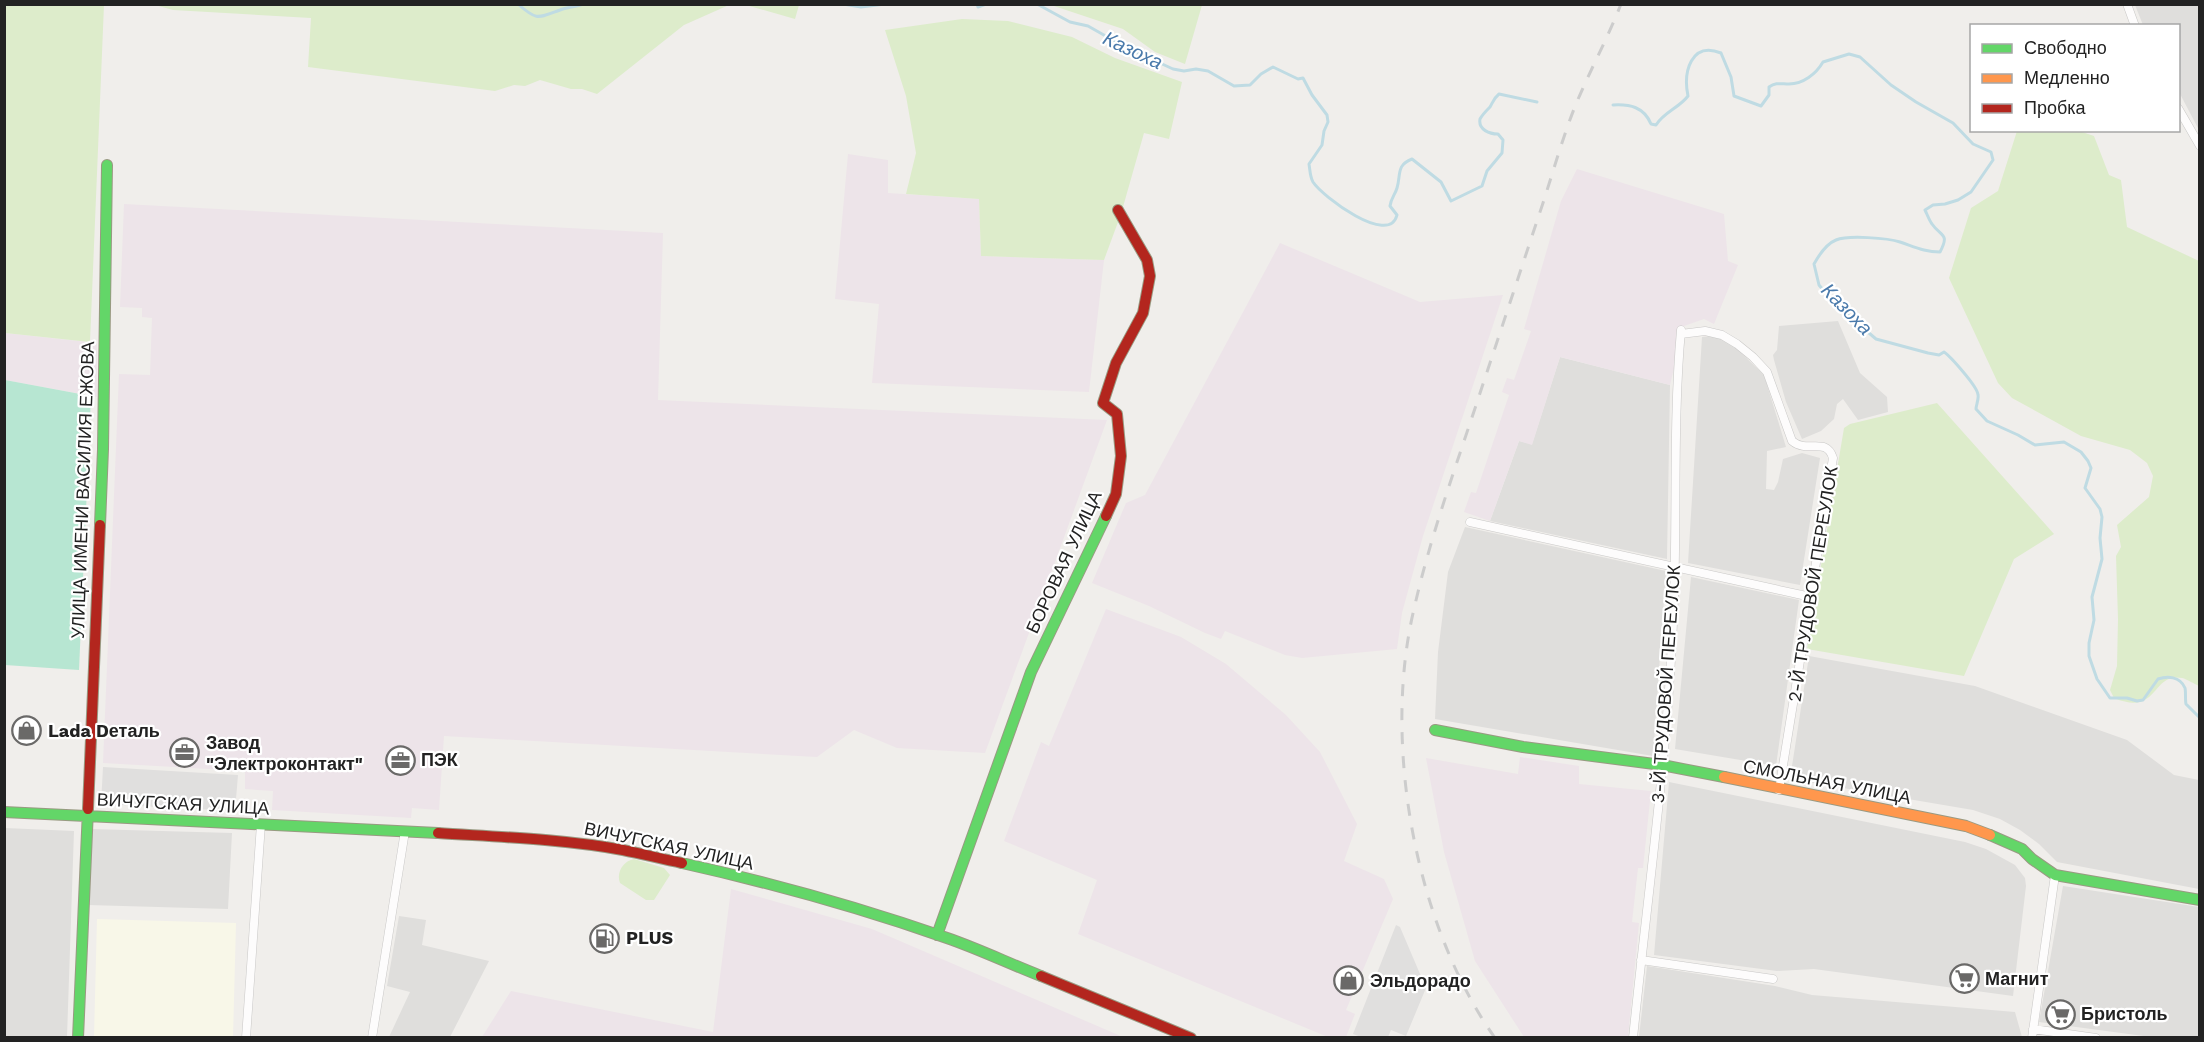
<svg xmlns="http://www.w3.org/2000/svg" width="2204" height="1042" font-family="'Work Sans',sans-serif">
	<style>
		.residential { fill: #dfdedc }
		.industrial { fill: #ede4e9 }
		.education { fill: #f8f7e8 }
		.grass { fill: #ddeccb }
		.pitch { fill: #b7e6d2 }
		.parking { fill: #e0dfde }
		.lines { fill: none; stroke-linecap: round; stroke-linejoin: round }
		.stream { stroke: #bfdbe3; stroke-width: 3 }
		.street-casing { stroke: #c9c8c7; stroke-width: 9 }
		.fast-casing { stroke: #999a82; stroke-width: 12 }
		.slow-casing { stroke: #999a82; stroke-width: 12 }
		.jam-casing { stroke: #999a82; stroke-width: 12 }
		.street { stroke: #fdfcfc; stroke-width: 8 }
		.fast { stroke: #63d668; stroke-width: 10 }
		.slow { stroke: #ff974d; stroke-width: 10 }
		.jam { stroke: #b3261e; stroke-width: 10 }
		.rail { stroke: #ccc; stroke-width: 3; stroke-dasharray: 12 12; stroke-linecap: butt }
		.labels { text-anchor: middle; stroke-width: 4.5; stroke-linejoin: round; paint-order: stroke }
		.street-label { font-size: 18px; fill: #222; stroke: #fff }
		.poi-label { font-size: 18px; font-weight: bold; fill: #222; stroke: #fff; text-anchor: start }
		.water-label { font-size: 20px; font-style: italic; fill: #4a7aab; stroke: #fff }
	</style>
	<rect width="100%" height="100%" fill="#f0eeeb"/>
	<path class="residential" d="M2135 5H2199V130L2179 92 2178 26 2143 25Z
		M1838 321 1860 373 1887 397 1888 412 1858 420 1843 399 1837 404 1834 419 1821 431 1802 439 1786 402 1774 360 1773 355 1777 350 1779 326Z
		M1711 336 1725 340 1732 344 1764 375 1786 447 1767 451 1766 489 1774 490 1778 482 1783 459 1802 453 1820 458 1800 585 1688 563 1702 337Z
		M1560 357 1670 385 1667 559 1490 521 1519 441 1532 444Z
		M1465 527 1666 571 1653 756 1435 719 1438 652 1448 572Z
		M1691 577 1799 600 1776 766 1675 749Z
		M1809 656 1975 686 2127 740 2174 775 2199 780V889L2057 862 2039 844 2020 830 2000 819 1973 810 1790 779Z
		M1669 782 1965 842 1986 849 2015 865 2025 878 2026 886 2013 996 1814 969 1777 971 1654 955Z
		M5 828 74 831 67 1037H5Z
		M91 829 232 833 228 909 88 905Z
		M2063 886 2199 907V1037H2151L2039 1022Z
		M399 916 426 920 422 945 489 961 450 1037H389L410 992 387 986Z
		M1647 966 1775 986 1812 995 2015 1012 2022 1037H1639Z"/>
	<path class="industrial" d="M848 154 888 160V193L979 199 981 256 1104 260 1089 392 872 383 879 304 835 299Z
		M1577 169 1724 214 1728 261 1738 265 1714 324 1704 319 1684 326 1670 385 1560 357 1532 445 1519 441 1490 521 1464 512 1471 492 1476 493 1509 395 1502 392 1507 378 1514 380 1531 331 1524 329 1561 201Z
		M124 204 663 233 658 400 1107 420 985 753 897 748 854 730 817 757 444 736 439 810 412 808 411 818 272 810 273 791 245 789V771L103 763 119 374 150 375 152 318 142 317V308L120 307Z
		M1280 243 1420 302 1503 295 1423 536 1402 613 1397 649 1302 658 1285 655 1225 631 1221 639 1205 633 1149 606 1092 583 1126 503 1145 495Z
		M4 333 97 343V397L5 380Z
		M1106 609 1181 637 1226 664 1286 715 1320 752 1357 824 1344 861 1384 879 1393 899 1346 1010 1355 1014 1346 1037H1328L1078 934 1097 880 1004 841 1041 742 1049 746Z
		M1520 757 1579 766V784L1651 791 1643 868H1638L1632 922 1639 923 1628 1037H1524L1475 961 1444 852 1426 758 1518 774Z
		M731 889 872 929 1123 1037H482L511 991 713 1032Z"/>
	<path class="education" d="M97 919 236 923 233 1037H94Z"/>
	<path class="grass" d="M5 4 104 5 90 342 5 333Z
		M155 5H729L684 25 597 94 582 89H571L540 80 525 86 514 85 495 91 308 67 311 18 173 10Z
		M746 5 799 4V5L795 19Z
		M1051 5 1202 4V5L1185 64 1155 52 1123 29Z
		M962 19 1008 21 1072 37 1115 58 1182 82 1169 139 1144 133 1121 214 1104 260 981 256 979 199 906 194 916 153 906 96 885 30Z
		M2017 131H2079L2094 136 2109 175 2121 180 2127 227 2199 261V686C2194 684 2187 679 2182 678 2151 672 2159 717 2114 698L2110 690 2117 666 2118 619 2116 556 2121 547 2117 525 2149 497 2153 476 2147 463 2130 450 2081 436 2012 398 1998 383 1949 278 1971 208 1998 191Z
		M1937 403 2054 534 2014 559 1964 676 1807 649 1844 428 1850 424Z
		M634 859 664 868 670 875 654 900H646L620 883C616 873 623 861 634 859Z"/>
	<path class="pitch" d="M5 380 91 396 79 670 5 665Z"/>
	<path class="parking" d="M103 767 238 775 235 811 101 804Z
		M1396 925 1400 927 1426 988 1406 1036 1391 1030 1388 1037H1361L1353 1034Z"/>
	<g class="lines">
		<path class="stream" d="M518 4C537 21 538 18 560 10 567 7 576 7 583 4
			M843 4 861 7 885 4
			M977 4 978 7 986 4
			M1037 4 1070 22 1088 26 1125 47 1173 69 1184 71 1196 69 1208 71 1234 86 1250 85 1261 74 1273 67 1298 79 1303 78 1312 95 1327 115 1328 122 1324 131 1322 145 1309 164C1310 170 1310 177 1313 182 1322 196 1389 247 1397 215L1390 206C1391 198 1395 195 1397 188 1401 175 1396 165 1412 159L1441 182 1451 201 1482 186 1487 171 1502 153 1503 140 1498 134C1490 134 1478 130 1480 119 1482 115 1487 110 1490 107 1493 102 1494 98 1499 94L1537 102
			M1613 105C1630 104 1644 107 1651 124L1656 125C1664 112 1679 108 1688 96 1683 72 1691 41 1721 53L1731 77 1734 96 1761 106 1769 95V87C1776 82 1781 84 1789 84 1803 84 1816 74 1823 62L1849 54 1860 57 1891 85 1916 102 1953 123 1973 144 1991 152 1993 160 1971 192 1958 200 1945 204 1933 205 1925 210C1927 214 1929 220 1932 224 1941 237 1950 233 1940 252 1925 252 1915 247 1900 242 1888 238 1848 235 1836 240 1826 244 1819 255 1814 264L1819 285 1834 303 1876 339 1928 353 1939 355 1944 352C1950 356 1978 387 1978 395 1979 399 1976 405 1976 409L1987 421 2018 435 2035 445 2064 442 2081 452 2088 461 2091 468 2085 488 2100 509 2102 517 2100 538 2102 559 2092 597 2094 620 2089 643V656L2097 679 2110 698H2127L2137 701 2143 700 2158 679C2167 676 2180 676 2185 688 2186 692 2185 700 2186 704L2200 718"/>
		<defs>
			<path id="street" d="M2127 4 2135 26
				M2178 108 2200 146
				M1681 334 1705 331 1722 335 1737 344 1753 357 1767 372 1792 441C1808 454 1826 436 1833 458L1779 790
				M1470 522 1811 597
				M1641 960 1773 979
				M2033 1029 2096 1038
				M246 1038 261 824
				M372 1038 405 831
				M1633 1038C1648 891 1669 745 1674 598 1677 509 1673 419 1681 330
				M2032 1038 2055 875"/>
			<path id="fast" d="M100 525 103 449 107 165
				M1435 730 1523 747 1662 765 1724 777
				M4 812 438 833
				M1990 835 2022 849 2032 859 2055 875 2200 900
				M682 863C772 883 861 908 947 938 979 949 1010 964 1041 976
				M937 935 1031 672 1106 516
				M78 1038 88 809"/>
			<path id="slow" d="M1724 777 1966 826 1990 835"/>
			<path id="jam" d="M1106 516 1116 494 1121 456 1117 414 1103 403 1116 363 1143 313 1150 276 1147 260 1118 210
				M88 809 100 525
				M438 833C499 837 562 839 623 850 643 854 662 859 682 863
				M1041 976 1191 1038"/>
		</defs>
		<use href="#street" class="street-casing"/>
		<use href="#fast" class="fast-casing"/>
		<use href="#slow" class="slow-casing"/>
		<use href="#jam" class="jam-casing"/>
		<use href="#street" class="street"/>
		<use href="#fast" class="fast"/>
		<use href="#slow" class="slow"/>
		<use href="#jam" class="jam"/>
		<path class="rail" d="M1495 1038C1415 925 1382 743 1414 609 1431 533 1459 458 1483 384 1503 324 1523 263 1543 203 1553 172 1562 140 1574 109 1588 74 1607 40 1621 4"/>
	</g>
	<defs>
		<symbol id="shop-ring" viewBox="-11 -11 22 22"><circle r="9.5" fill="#fff" stroke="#6a6968" stroke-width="1.5"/><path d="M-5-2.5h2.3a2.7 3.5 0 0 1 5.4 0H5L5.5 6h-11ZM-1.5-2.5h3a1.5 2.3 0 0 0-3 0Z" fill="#6a6968"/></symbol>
		<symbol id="office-ring" viewBox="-11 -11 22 22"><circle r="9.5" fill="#fff" stroke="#6a6968" stroke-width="1.5"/><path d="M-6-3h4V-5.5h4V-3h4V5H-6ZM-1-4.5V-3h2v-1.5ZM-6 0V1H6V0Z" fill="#6a6968"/></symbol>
		<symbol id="fuel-ring" viewBox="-11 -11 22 22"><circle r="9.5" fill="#fff" stroke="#6a6968" stroke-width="1.5"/><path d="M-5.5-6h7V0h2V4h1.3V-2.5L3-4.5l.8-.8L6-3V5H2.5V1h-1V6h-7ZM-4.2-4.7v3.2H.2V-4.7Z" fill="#6a6968"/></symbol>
		<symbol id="supermarket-ring" viewBox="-11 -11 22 22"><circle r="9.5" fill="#fff" stroke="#6a6968" stroke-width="1.5"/><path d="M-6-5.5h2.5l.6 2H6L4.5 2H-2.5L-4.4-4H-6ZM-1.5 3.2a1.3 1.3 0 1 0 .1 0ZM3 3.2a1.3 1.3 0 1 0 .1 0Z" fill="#6a6968"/></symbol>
	</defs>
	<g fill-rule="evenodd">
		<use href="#shop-ring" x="10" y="714" width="33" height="33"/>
		<use href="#office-ring" x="168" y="736" width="33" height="33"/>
		<use href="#office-ring" x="384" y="744" width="33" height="33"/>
		<use href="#fuel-ring" x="588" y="922" width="33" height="33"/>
		<use href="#supermarket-ring" x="1948" y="962" width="33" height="33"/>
		<use href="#shop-ring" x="1332" y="964" width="33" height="33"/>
		<use href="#supermarket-ring" x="2044" y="998" width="33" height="33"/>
	</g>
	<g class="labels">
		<g class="street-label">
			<text transform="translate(83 490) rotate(-88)" y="6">УЛИЦА ИМЕНИ ВАСИЛИЯ ЕЖОВА</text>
			<text transform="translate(1064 562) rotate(-65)" y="6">БОРОВАЯ УЛИЦА</text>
			<text transform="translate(1813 584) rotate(-81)" y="6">2-Й ТРУДОВОЙ ПЕРЕУЛОК</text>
			<text transform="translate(1666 684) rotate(-86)" y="6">3-Й ТРУДОВОЙ ПЕРЕУЛОК</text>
			<text transform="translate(1827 782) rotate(11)" y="6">СМОЛЬНАЯ УЛИЦА</text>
			<text transform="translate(183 804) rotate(3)" y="6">ВИЧУГСКАЯ УЛИЦА</text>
			<text transform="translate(669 846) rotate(12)" y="6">ВИЧУГСКАЯ УЛИЦА</text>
		</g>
		<g class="poi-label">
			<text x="48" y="737">Lada Dеталь</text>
			<text x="206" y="749">Завод<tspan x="206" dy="21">"Электроконтакт"</tspan></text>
			<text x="421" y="766">ПЭК</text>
			<text x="626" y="944">PLUS</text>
			<text x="1985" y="985">Магнит</text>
			<text x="1370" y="987">Эльдорадо</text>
			<text x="2081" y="1020">Бристоль</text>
		</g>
		<g class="water-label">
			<text transform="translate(1133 50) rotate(25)" y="7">Казоха</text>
			<text transform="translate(1847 309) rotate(46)" y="7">Казоха</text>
		</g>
	</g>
	<rect width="2204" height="1042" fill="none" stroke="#222222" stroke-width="12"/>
	<rect x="1970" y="24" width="210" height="108" fill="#ffffff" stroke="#a7a7a7" stroke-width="1.5"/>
	<rect x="1982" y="44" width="30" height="9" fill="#63d668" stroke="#a7a7a7" stroke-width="1.5"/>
	<text x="2024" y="54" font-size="18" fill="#222222">Свободно</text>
	<rect x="1982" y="74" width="30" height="9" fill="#ff974d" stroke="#a7a7a7" stroke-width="1.5"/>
	<text x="2024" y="84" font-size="18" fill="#222222">Медленно</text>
	<rect x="1982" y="104" width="30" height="9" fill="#b3261e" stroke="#a7a7a7" stroke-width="1.5"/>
	<text x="2024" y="114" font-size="18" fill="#222222">Пробка</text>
</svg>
